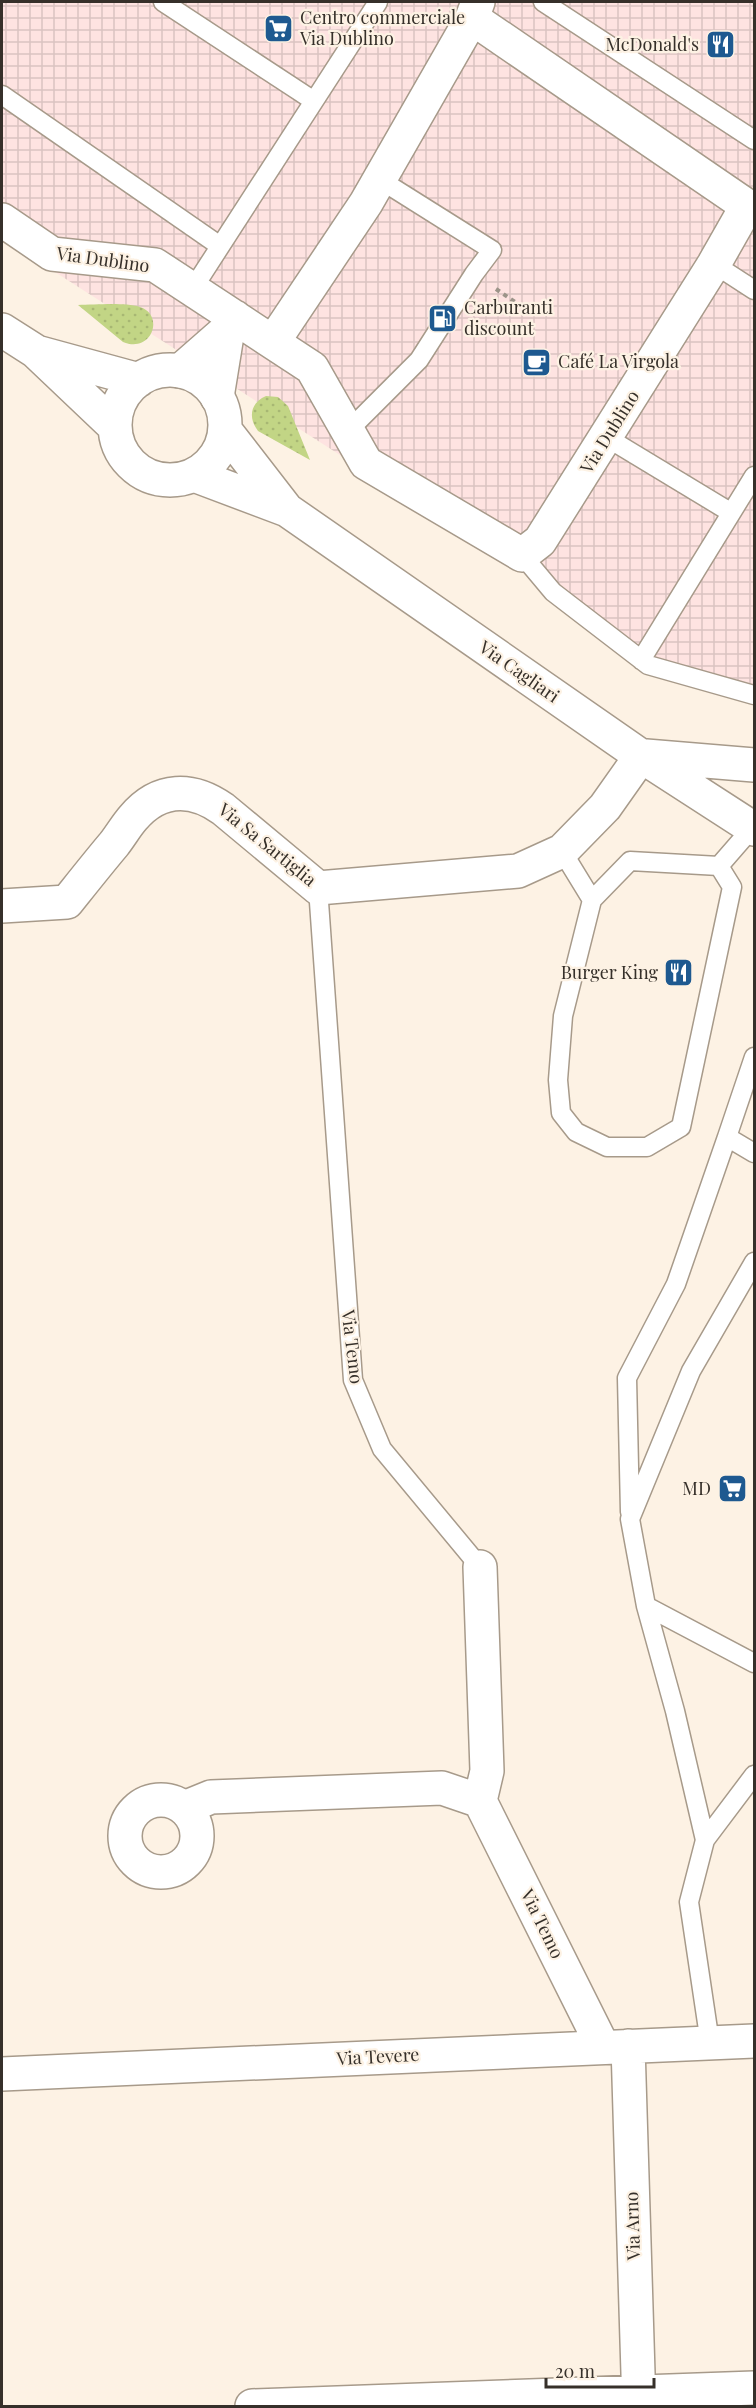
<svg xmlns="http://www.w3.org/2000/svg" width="756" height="2408" font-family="'Playfair Display',serif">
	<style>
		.industrial { fill: url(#industrial-grid) }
		.grass { fill: url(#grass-dots) }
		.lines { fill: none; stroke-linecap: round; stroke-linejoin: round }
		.lane-casing { stroke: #a79a8a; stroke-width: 21 }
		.street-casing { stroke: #a79a8a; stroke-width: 36 }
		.secondary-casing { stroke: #a79a8a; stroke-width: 36 }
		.path { stroke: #9c9489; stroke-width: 4; stroke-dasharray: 4.5 4.5; stroke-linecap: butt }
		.lane { stroke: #fff; stroke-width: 18 }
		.street { stroke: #fff; stroke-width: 33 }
		.secondary { stroke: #fff; stroke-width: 33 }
		.labels { text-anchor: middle; stroke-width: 4.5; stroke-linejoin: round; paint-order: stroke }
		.poi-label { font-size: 18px; fill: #36302a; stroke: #fdf2e4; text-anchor: start }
		.street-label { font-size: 18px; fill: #36302a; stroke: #fdf2e4 }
	</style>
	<defs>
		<pattern id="industrial-grid" width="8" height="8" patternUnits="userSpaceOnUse" patternTransform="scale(1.5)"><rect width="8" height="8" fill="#fee3e1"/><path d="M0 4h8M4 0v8" fill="none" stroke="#dac3c1"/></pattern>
		<pattern id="grass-dots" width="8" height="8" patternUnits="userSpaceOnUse" patternTransform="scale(1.5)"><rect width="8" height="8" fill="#c2d585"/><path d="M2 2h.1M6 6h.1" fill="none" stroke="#a7b773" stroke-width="1.8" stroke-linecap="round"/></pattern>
	</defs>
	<rect width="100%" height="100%" fill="#fdf2e4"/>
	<path class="industrial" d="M2 2H754V688L667 665 2 238Z"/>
	<path class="grass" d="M78 305C95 305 123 302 140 307 165 315 152 354 123 342Z
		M266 396 278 397 288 406 310 460 258 431C248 418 250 403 266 396Z"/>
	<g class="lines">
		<defs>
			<path id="lane" d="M163 2 314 101
				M543 2 754 140
				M2 95 220 246
				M714 264 754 290
				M192 290 378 2
				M348 431 419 360 474 274 492 250 379 179
				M606 437 730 512
				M522 555 553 592 648 665 754 695
				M641 660 754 476
				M562 851 592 900 630 861 719 866 753 827
				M318 888 353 1380 382 1449 480 1567
				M592 900 563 1016 558 1080 561 1113 576 1132 607 1147H647L681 1127 732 887 719 866
				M727 1137 754 1057
				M630 1512 627 1378 676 1284 727 1137 754 1153
				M646 1606 754 1663
				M705 1840 675 1711 646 1606 630 1519 691 1371 754 1262
				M710 2043 689 1902 705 1840 754 1775"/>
			<path id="street" d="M2 220 52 254 155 265 312 368 366 463 522 555 540 541 714 264 747 206 472 18
				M273 342 366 203 472 18 478 2
				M180 371 228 329 235 317
				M217 397 228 329
				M2 906 67 902C83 882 98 863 114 844 121 835 126 826 133 818 159 787 192 787 223 809L318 888 518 871 562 851 605 807 641 756
				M480 1567 487 1771 480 1801 603 2047
				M125 1836a36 36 0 1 1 72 0a36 36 0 1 1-72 0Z
				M184 1808 211 1797 442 1788 480 1801
				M628 2046 639 2406
				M2 2074 754 2041
				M252 2406 754 2388"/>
			<path id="secondary" d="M2 330 35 351 115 427
				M40 353 139 380
				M115 425a55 55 0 1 1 110 0a55 55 0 1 1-110 0Z
				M225 430 287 510
				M194 475 287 510 641 756 754 829
				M646 756 754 765"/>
		</defs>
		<use href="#lane" class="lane-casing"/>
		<use href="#street" class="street-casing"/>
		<use href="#secondary" class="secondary-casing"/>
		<path class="path" d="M496 289 524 308"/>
		<use href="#lane" class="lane"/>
		<use href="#street" class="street"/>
		<use href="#secondary" class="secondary"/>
	</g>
	<defs>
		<symbol id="supermarket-square" viewBox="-11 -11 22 22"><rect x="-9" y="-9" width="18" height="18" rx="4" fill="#1e5990" stroke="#fdf2e4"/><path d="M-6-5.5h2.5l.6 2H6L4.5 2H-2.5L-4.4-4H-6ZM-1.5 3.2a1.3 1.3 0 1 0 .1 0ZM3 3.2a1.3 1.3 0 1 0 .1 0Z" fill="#fff"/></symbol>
		<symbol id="restaurant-square" viewBox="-11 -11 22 22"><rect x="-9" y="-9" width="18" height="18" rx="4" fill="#1e5990" stroke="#fdf2e4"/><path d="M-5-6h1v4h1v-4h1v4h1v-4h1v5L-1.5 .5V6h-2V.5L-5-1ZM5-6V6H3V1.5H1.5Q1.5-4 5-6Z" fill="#fff"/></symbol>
		<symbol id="fuel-square" viewBox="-11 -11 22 22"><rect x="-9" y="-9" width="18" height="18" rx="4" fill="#1e5990" stroke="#fdf2e4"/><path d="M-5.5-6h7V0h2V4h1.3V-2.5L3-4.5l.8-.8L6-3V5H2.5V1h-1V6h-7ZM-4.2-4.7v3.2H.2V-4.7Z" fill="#fff"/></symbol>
		<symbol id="cafe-square" viewBox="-11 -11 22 22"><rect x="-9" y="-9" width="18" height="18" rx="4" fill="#1e5990" stroke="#fdf2e4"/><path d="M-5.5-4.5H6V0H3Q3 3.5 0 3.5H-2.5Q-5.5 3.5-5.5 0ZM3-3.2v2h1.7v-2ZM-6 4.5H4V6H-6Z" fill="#fff"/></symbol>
	</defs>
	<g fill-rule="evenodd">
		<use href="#supermarket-square" x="262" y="12" width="33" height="33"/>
		<use href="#restaurant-square" x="704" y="28" width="33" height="33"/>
		<use href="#fuel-square" x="426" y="302" width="33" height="33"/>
		<use href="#cafe-square" x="520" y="346" width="33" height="33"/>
		<use href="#restaurant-square" x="662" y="956" width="33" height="33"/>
		<use href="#supermarket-square" x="716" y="1472" width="33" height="33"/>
	</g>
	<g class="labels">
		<g class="poi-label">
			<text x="300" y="24">Centro commerciale<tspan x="300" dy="21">Via Dublino</tspan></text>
			<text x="699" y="51" text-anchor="end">McDonald's</text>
			<text x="464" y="314">Carburanti<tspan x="464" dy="21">discount</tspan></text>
			<text x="558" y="368">Café La Virgola</text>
			<text x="658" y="979" text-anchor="end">Burger King</text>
			<text x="711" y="1495" text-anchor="end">MD</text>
		</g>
		<g class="street-label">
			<text transform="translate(103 260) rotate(8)" y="6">Via Dublino</text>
			<text transform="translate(610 432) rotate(-58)" y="6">Via Dublino</text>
			<text transform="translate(519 672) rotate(35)" y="6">Via Cagliari</text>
			<text transform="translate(267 845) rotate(39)" y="6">Via Sa Sartiglia</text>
			<text transform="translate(352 1347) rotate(83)" y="6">Via Temo</text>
			<text transform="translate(542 1924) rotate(64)" y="6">Via Temo</text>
			<text transform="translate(378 2057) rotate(-3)" y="6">Via Tevere</text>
			<text transform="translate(633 2226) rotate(-92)" y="6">Via Arno</text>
		</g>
	</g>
	<rect width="756" height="2408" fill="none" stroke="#36302a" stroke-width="6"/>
	<path d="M546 2378v9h108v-9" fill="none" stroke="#36302a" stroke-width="3"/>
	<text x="555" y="2378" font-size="18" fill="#36302a" stroke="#fdf2e4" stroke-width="4.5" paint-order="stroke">20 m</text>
</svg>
